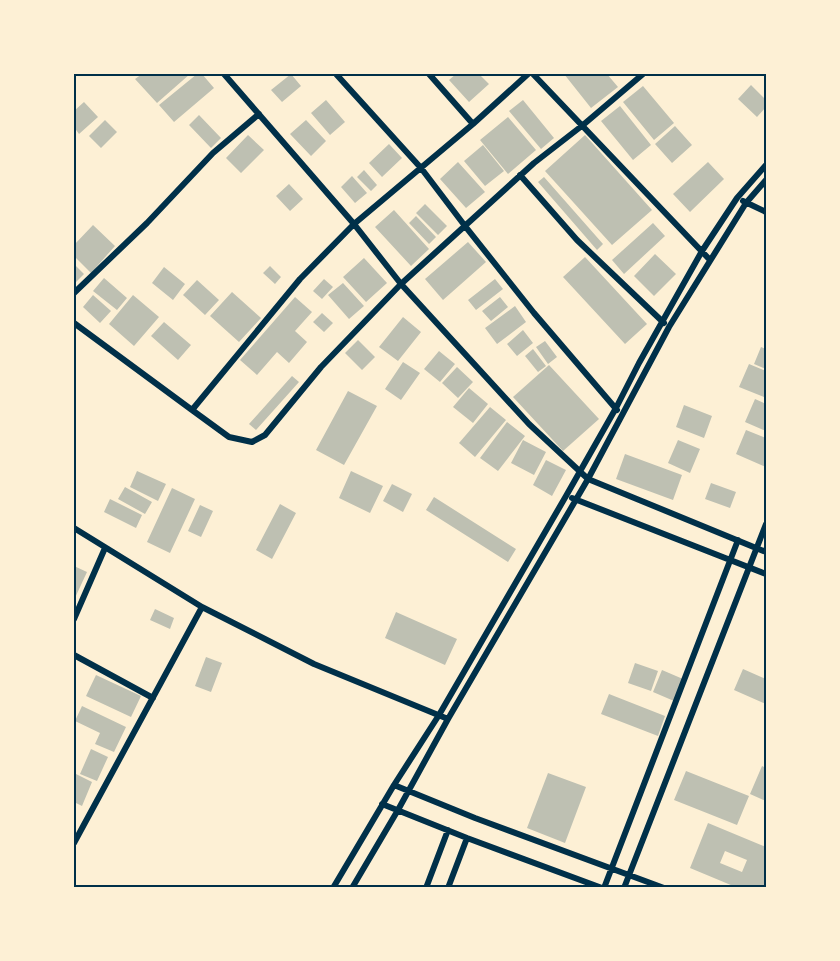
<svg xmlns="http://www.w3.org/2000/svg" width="840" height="961" font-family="'Zilla Slab',serif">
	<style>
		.building { fill: #bec0b2; fill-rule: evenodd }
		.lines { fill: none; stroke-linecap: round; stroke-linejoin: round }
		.minor { stroke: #003049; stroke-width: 6 }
		.neatline { fill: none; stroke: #003049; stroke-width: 2 }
	</style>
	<rect width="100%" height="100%" fill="#fdf0d5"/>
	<path class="building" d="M142 74H190L157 103 135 79Z
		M197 74H202L214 88 174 122 159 105Z
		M291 74 301 86 282 102 271 90Z
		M456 74H479L489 84 469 102 449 80Z
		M564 74H607L618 87 591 108Z
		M751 85 766 100V107L757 117 738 99Z
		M643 86 674 123 654 140 623 102Z
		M326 100 345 122 330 135 311 113Z
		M523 100 554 138 541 149 509 111Z
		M84 102 98 117 79 134 74 127V111Z
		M620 106 651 145 633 160 601 121Z
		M199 115 221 138 211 148 189 125Z
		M508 117 536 150 508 174 480 140Z
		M105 120 117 132 101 148 89 136Z
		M306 120 326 141 311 156 290 134Z
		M675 126 692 145 672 163 655 144Z
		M248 135 264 150 241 173 226 158Z
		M585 135 652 210 612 245 545 171Z
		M389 144 402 158 382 177 369 163Z
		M483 145 504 171 485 186 464 161Z
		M458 162 485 192 466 208 440 179Z
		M708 162 724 179 690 212 673 194Z
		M364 170 377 185 371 191 357 177Z
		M352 176 367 193 355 203 341 187Z
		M544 177 603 244 597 250 538 182Z
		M289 184 303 199 290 211 276 196Z
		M425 204 447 226 438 235 416 213Z
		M394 210 429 249 411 266 375 227Z
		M416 216 436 237 429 244 409 223Z
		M653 223 665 236 624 274 612 260Z
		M93 225 115 246 91 273 74 256V245Z
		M468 242 486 262 443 300 425 279Z
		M655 254 676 274 654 296 634 276Z
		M585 257 647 324 625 344 563 277Z
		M364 258 387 283 366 302 343 277Z
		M74 264 84 274 74 284Z
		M270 266 281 277 275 284 263 273Z
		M164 267 185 284 173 300 152 283Z
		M104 278 127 298 117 310 93 291Z
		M324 279 333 287 322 299 313 291Z
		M495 279 503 289 476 310 468 300Z
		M197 280 219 300 205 315 183 295Z
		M343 283 364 306 349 319 328 295Z
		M232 292 261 318 239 342 210 316Z
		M93 295 111 311 100 323 83 307Z
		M133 295 159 317 134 346 109 324Z
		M295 297 312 312 295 331 307 342 289 363 277 352 257 375 240 360Z
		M500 297 508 307 491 321 482 311Z
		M515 306 526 322 497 344 485 328Z
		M322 313 333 323 324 332 313 322Z
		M403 317 421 332 398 361 379 347Z
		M164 322 191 345 178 360 151 336Z
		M523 330 533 343 517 356 507 344Z
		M358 340 375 357 362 370 345 353Z
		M545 341 557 357 548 364 536 347Z
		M761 347 766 349V369L754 364Z
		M533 349 546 366 538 372 525 356Z
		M439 351 455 364 440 382 424 369Z
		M403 362 420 373 401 400 385 389Z
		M749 364 766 371V390L764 397 739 387Z
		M549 365 599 419 563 451 513 397Z
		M457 367 473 382 458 398 442 383Z
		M292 376 299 382 256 430 249 424Z
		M469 388 488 404 473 423 453 407Z
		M348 391 377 406 344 465 316 450Z
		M755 399 766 404V431L745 422Z
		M684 405 712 416 704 438 676 427Z
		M490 407 506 420 475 457 459 443Z
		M507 422 525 436 498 471 480 458Z
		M746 430 766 438V467L736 454Z
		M523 440 546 452 534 475 511 463Z
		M678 440 700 449 690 473 668 463Z
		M625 454 682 475 673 500 616 479Z
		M546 460 566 470 552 496 533 485Z
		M137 471 166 484 158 501 130 487Z
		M351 471 383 486 370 513 339 498Z
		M711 483 736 492 730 508 705 499Z
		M392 484 412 494 403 512 383 501Z
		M125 487 152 502 145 514 118 499Z
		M172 488 195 499 170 553 147 542Z
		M434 497 516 549 508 562 426 510Z
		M110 499 142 515 136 528 104 512Z
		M280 504 296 513 272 559 256 550Z
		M200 505 213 511 201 537 188 531Z
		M74 566 87 572 74 600Z
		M155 609 174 618 170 629 150 620Z
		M396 612 457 639 445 665 385 638Z
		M206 657 222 663 211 692 195 686Z
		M635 663 658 671 651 691 628 683Z
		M743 669 766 679V704L734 690Z
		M662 670 683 679 674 701 653 692Z
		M96 675 141 696 131 717 86 696Z
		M609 694 665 716 658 736 601 714Z
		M82 706 126 727 114 752 95 744 100 733 75 721Z
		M91 749 108 757 97 781 80 774Z
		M762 766 766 768V801L750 794Z
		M686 771 749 796 737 825 674 800Z
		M74 773 92 782 82 806 74 802Z
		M548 773 586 787 565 843 527 828Z
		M708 823 766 847V888H738L690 868ZM725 851 747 860 742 872 720 863Z"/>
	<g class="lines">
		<path class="minor" d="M224 74 354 224 401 284 529 424 588 479 766 552
			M336 74 421 168 465 226 534 313 617 410
			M429 74 473 124
			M533 74 710 260
			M520 175 577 240 664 323
			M743 201 766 212
			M74 293 147 223 213 153 259 114
			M74 323 192 410 300 279 354 224 473 124 528 74
			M192 410 229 437 252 442 265 435 321 367 401 284 534 163 583 125 643 74
			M572 498 766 574
			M74 528 202 607 314 664 448 719
			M74 619 105 548
			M74 655 153 698
			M394 785 475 818 664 888
			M382 804 467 838 602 888
			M74 843 202 607
			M333 888 394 785 439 715 566 496 616 408 639 363 702 251 737 198 766 165
			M352 888 398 810 448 719 588 479 669 327 746 203 766 180
			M426 888 448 830
			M448 888 467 838
			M604 888 738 540
			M624 888 766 524"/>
	</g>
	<rect width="840" height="961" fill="none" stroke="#fdf0d5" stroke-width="150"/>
	<rect x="75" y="75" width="690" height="811" class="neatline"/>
</svg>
